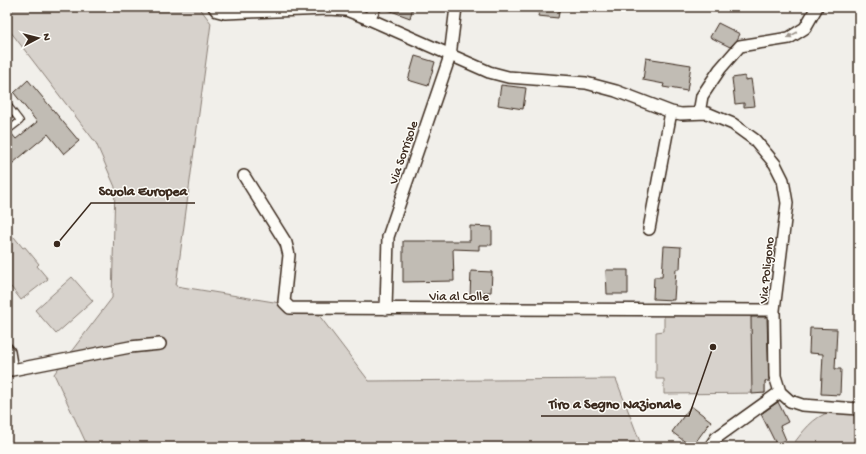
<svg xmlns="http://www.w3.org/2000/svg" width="866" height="454" font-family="'Gochi Hand',sans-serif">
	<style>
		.green { fill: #d7d2cc; stroke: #897e75 }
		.building { fill: #c1bcb4; stroke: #3b2a1e }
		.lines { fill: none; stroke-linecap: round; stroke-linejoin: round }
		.service-casing { stroke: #3b2a1e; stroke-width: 8 }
		.minor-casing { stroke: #3b2a1e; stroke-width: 14 }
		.service { stroke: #fdfcf7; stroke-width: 5.5 }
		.minor { stroke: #fdfcf7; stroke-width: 11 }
		.oneway { fill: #9c938a }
		.labels { text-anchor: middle; stroke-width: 3; stroke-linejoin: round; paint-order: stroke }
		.street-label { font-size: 13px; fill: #3b2a1e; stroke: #fdfcf7 }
		.leader { fill: none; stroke: #3b2a1e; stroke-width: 1.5 }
		.callout-dot { fill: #3b2a1e; stroke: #fdfcf7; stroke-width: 1.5 }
		.callout-label { font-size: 14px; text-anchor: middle; font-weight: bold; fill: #3b2a1e; stroke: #fdfcf7; stroke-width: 3; stroke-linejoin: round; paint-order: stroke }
	</style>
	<rect width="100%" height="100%" fill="#f1efea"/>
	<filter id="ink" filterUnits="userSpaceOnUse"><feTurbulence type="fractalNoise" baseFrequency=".025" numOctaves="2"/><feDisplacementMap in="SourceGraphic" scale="8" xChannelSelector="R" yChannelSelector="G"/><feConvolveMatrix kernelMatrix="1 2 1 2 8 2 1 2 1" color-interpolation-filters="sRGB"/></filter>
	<g filter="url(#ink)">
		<path class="green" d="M7 7H199L211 23 176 286 280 303 287 313 318 314 369 381 616 379 642 447H88L54 374 112 298 115 187 96 143 7 27Z
			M14 237 23 248 25 247 39 264 37 266 48 279 21 300 11 287 7 291V242Z
			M72 277 93 301 56 334 35 310Z
			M664 315H770V326H765V336H770V359H765L766 371H770V381H765V393L664 394V379H656V332L664 331Z
			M831 412 859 414V447H791C802 433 813 416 831 412Z"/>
		<path class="building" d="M383 7H413L410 18 383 8Z
			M540 7H560L558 18 538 16Z
			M718 23 740 34 737 40 730 47 710 37Z
			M415 56 435 62 428 86 408 80Z
			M646 58 691 65 687 91 663 87 664 84 643 80Z
			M745 76V80L751 79 755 106 744 107V103L735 104 732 78Z
			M28 80 79 141 64 154 48 134 7 168V135L11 133 16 139 37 122 14 93Z
			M501 85 526 88 523 109 498 105Z
			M470 226 492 227V245H479V250L453 249 454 281 403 282V241H470Z
			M664 246 681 247 680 269H676L674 300 653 299 654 277H662Z
			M606 270H628V294H607Z
			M471 271 492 272 491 292H484V298L470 297Z
			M751 317H767L769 381H765V393L752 394Z
			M810 328 837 329 835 369H841L840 395 821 394 823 354 809 353Z
			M778 402 788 422 780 426 786 440 776 444 761 414Z
			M691 406 711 421 692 447 672 432Z"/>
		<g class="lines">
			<defs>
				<path id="service" d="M7 104 20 121 7 131"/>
				<path id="minor" d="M214 7 217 11 225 13 328 9 346 10 369 19
					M375 7 369 19 489 72 508 77 586 83 616 91 671 112 681 114 707 113 733 124 755 140 775 164 783 180 787 203 774 310 775 376 780 392 790 401 802 405 859 409
					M699 113 702 96 720 69 740 46 789 38 805 28 817 7
					M244 176 286 243 289 255 284 302 290 308 774 310
					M649 229 671 112
					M386 309 388 237 450 56 456 7
					M7 349 9 352 12 370 130 347 160 344
					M710 447 716 438 780 392"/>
			</defs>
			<use href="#service" class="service-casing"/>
			<use href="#minor" class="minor-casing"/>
			<use href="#service" class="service"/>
			<use href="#minor" class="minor"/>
		</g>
		<defs><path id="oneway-solid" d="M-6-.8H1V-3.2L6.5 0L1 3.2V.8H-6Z"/></defs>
		<use class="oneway" href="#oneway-solid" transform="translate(792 35) rotate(152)"/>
	</g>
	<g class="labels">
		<g class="street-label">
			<text transform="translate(402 152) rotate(-71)" y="5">Via Sorrisole</text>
			<text transform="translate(765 270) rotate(-84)" y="5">Via Poligono</text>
			<text x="459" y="300">Via al Colle</text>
		</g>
	</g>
	<path class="leader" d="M57 244L91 203H195M713 347L689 416H541"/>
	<g class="callout-dot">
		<circle cx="57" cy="244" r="4"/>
		<circle cx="713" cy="347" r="4"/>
	</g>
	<g class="callout-label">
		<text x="143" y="195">Scuola Europea</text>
		<text x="615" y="408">Tiro a Segno Nazionale</text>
	</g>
	<rect width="866" height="454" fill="none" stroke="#fdfcf7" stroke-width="24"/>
	<rect x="12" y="12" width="842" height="430" fill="none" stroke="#3b2a1e" stroke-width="1.5" filter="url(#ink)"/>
	<g transform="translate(38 38) rotate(83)" stroke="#fdfcf7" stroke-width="3" paint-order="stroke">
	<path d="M0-3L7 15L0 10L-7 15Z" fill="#3b2a1e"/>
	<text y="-6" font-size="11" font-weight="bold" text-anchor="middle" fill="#3b2a1e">N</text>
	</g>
</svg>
